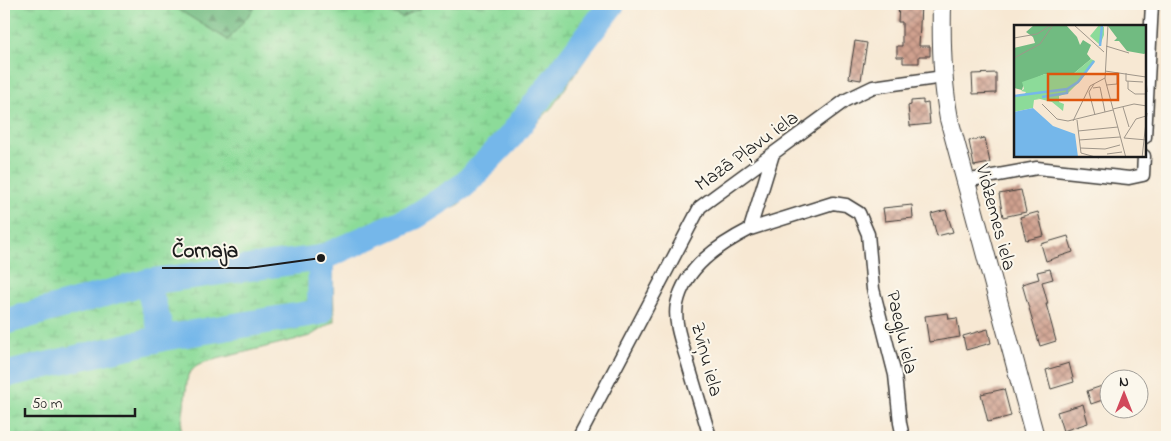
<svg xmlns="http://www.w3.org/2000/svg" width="1171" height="441" font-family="'Indie Flower',sans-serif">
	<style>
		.forest { fill: url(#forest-firs); stroke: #466c4e }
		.wetland { fill: url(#wetland-marsh); stroke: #547c5a }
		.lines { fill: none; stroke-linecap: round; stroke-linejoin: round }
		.river { stroke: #75b7ea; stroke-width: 26 }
		.building { fill: url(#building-cross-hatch) }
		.street-casing { stroke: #3d3b37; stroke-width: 15 }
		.secondary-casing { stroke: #3d3b37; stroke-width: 20 }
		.street { stroke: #fff; stroke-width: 12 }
		.secondary { stroke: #fff; stroke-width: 18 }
		.labels { text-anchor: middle; stroke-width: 4; stroke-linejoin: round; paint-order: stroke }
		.street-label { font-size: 20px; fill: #1c1c1c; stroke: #fbf7ec }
		.inset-river { fill: none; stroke: #75b7ea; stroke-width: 2.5 }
		.inset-road { fill: none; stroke: #9f968a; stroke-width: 1 }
		.view { fill: #de560d; fill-opacity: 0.15; stroke: #de560d; stroke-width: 2.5 }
		.inset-edge { fill: none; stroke: #1c1c1c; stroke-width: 2.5 }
		.leader { fill: none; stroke: #1c1c1c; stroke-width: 2 }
		.callout-dot { fill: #1c1c1c; stroke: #fbf7ec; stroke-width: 2 }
		.callout-label { font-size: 21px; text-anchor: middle; font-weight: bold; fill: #1c1c1c; stroke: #fbf7ec; stroke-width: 4; stroke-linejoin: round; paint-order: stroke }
	</style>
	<defs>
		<pattern id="forest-firs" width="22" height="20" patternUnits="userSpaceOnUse" patternTransform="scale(1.25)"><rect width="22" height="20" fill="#71bb81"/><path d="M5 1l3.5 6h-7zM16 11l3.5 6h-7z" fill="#5c9769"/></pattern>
		<pattern id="wetland-marsh" width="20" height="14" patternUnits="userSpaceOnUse" patternTransform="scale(1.25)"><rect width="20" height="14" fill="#8cdb99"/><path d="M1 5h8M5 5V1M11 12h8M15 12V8" fill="none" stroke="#78bb83"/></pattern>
		<pattern id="building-cross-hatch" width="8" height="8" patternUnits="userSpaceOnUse" patternTransform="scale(1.25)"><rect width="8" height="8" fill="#d0a18f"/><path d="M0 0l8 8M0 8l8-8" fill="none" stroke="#a88274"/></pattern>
	</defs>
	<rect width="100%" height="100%" fill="#fbf7ec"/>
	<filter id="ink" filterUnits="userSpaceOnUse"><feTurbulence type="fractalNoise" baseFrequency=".02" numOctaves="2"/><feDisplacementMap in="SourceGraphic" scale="10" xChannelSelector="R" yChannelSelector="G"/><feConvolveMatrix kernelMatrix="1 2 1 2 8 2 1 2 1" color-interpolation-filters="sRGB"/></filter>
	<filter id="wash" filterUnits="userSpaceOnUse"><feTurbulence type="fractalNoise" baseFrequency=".0096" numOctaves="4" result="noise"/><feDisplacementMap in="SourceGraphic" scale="20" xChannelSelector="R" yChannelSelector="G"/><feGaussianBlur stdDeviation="1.12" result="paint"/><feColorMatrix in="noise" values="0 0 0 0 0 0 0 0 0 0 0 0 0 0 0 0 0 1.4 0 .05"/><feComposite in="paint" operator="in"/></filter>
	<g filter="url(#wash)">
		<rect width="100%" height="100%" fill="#f7e8d3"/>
		<path class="forest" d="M169 4H258L228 40Z
			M380 4H428L402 18Z"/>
		<path class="wetland" d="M4 4H169L228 40 258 4H380L402 18 428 4H624L552 107 460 204 333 266 334 321 310 336 205 362 195 367 188 375 180 437H4Z"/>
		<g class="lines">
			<path class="river" d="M147 282 163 338
				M4 322 147 282 321 258 416 216 463 186 510 137 612 4
				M4 375 163 338 320 312 321 258"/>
		</g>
		<g id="blocks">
			<path class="building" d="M899 4H921L919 46H930V56H919V63H903V57H897V46H902V22H898Z
				M855 41 867 43 861 80 849 78Z
				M996 73V93L973 94 972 74Z
				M923 100V104L928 103 930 124 910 126 908 106 911 105V101Z
				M985 138 990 163 974 166 969 141Z
				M1021 190 1026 212 1003 217 999 194Z
				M912 205 913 218 885 221 883 208Z
				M946 210 953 232 937 236 931 214Z
				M1038 212 1044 236 1026 240 1020 217Z
				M1068 236 1073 252 1046 261 1041 244Z
				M1050 269 1053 279 1042 282 1048 304H1046L1056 341 1040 346 1022 284 1039 279 1037 272Z
				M948 313 949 319 957 318 960 337 929 342 925 316Z
				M988 329 991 343 966 350 963 336Z
				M1069 363 1074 382 1051 389 1046 370Z
				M1108 384V398L1091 404 1087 391Z
				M1004 389 1011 416 988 422 981 394Z
				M1083 404 1088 423 1063 431 1057 412Z"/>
		</g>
	</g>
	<g filter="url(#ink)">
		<use href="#blocks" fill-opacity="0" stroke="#3d3b37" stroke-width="1"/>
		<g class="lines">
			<defs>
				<path id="street" d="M1145 137 1152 4
					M965 181 1037 168 1129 178 1143 175 1144 156
					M750 229 833 203 846 205 859 213 868 234 873 289 895 375 900 423 903 437
					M579 437 700 207 846 100 873 87 943 77
					M710 437C703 414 696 391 689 367 684 348 673 324 677 304 685 267 719 245 750 229L773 154"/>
				<path id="secondary" d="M942 4C941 43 942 81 949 119L1035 437"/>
			</defs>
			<use href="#street" class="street-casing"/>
			<use href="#secondary" class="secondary-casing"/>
			<use href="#street" class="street"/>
			<use href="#secondary" class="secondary"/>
		</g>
	</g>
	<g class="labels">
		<g class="street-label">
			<text transform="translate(746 150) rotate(-36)" y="7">Mazā Pļavu iela</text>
			<text transform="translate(997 217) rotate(75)" y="7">Vidzemes iela</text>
			<text transform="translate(903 332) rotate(77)" y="7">Paegļu iela</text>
			<text transform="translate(708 359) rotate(75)" y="7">Zvīņu iela</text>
		</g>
	</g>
	<g transform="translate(1014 25)">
		<rect width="132" height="132" fill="#f7e8d3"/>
		<path d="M12 69 26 74 20 75 19 83 0 87V72Z" fill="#8cdb99"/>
		<path d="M20 0H52L63 12 66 20 69 15 77 20 73 29 77 34 58 50 31 49 10 58 8 65 0 63V23L21 18 19 12 12 7ZM132 0V28L130 29 113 26 105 16H100L103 13 94 1H88Z" fill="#71bb81"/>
		<path d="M85 0 90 2V10L86 20 76 11ZM77 34 81 36 67 55 54 68 45 71V77L50 79 49 86 38 77 10 70 12 67 7 66 10 64 8 57 31 49 58 50Z" fill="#8cdb99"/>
		<path d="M19 83 39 101 61 109 64 132H0V87Z" fill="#75b7ea"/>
		<path class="inset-river" d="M86 21 88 0M0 71 53 64 64 57 80 36M28 72 53 68V64"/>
		<path class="inset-road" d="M60 0 90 27M94 0 91 54 112 133M0 13 23 9 37 0M92 21 115 28M0 33 26 19 39 0M91 46 132 52 133 67M112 48V56L129 57M114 56V64L121 69H133M80 59 75 67 81 90M92 60 103 59V47M79 63 86 62 91 87M28 79 43 94 54 96 99 85M109 82 115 102M99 84 120 79 133 81M63 95 67 128 85 133M59 96 76 61 91 53M64 106 104 102M110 113 122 94 132 91M110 113 133 115M65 115 106 112M66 123 91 124 106 120M93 129 108 127M128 133 133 88"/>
		<path class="view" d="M34 49H104V75H34Z"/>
		<rect width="132" height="132" class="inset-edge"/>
	</g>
	<path class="leader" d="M321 258L248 268H162"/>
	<circle class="callout-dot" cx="321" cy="258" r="5"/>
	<g class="callout-label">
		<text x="205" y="257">Čornaja</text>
	</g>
	<rect width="1171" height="441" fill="none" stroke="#fbf7ec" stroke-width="20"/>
	<g transform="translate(1124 394)"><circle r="24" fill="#fbf7ec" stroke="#a29f99"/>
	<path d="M0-4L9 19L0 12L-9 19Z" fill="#d1495b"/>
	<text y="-8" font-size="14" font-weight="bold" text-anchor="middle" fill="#1c1c1c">N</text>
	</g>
	<path d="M25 408v8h110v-8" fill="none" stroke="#1c1c1c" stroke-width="2.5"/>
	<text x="32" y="408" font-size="15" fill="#1c1c1c" stroke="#fbf7ec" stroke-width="4" paint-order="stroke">50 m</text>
</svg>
